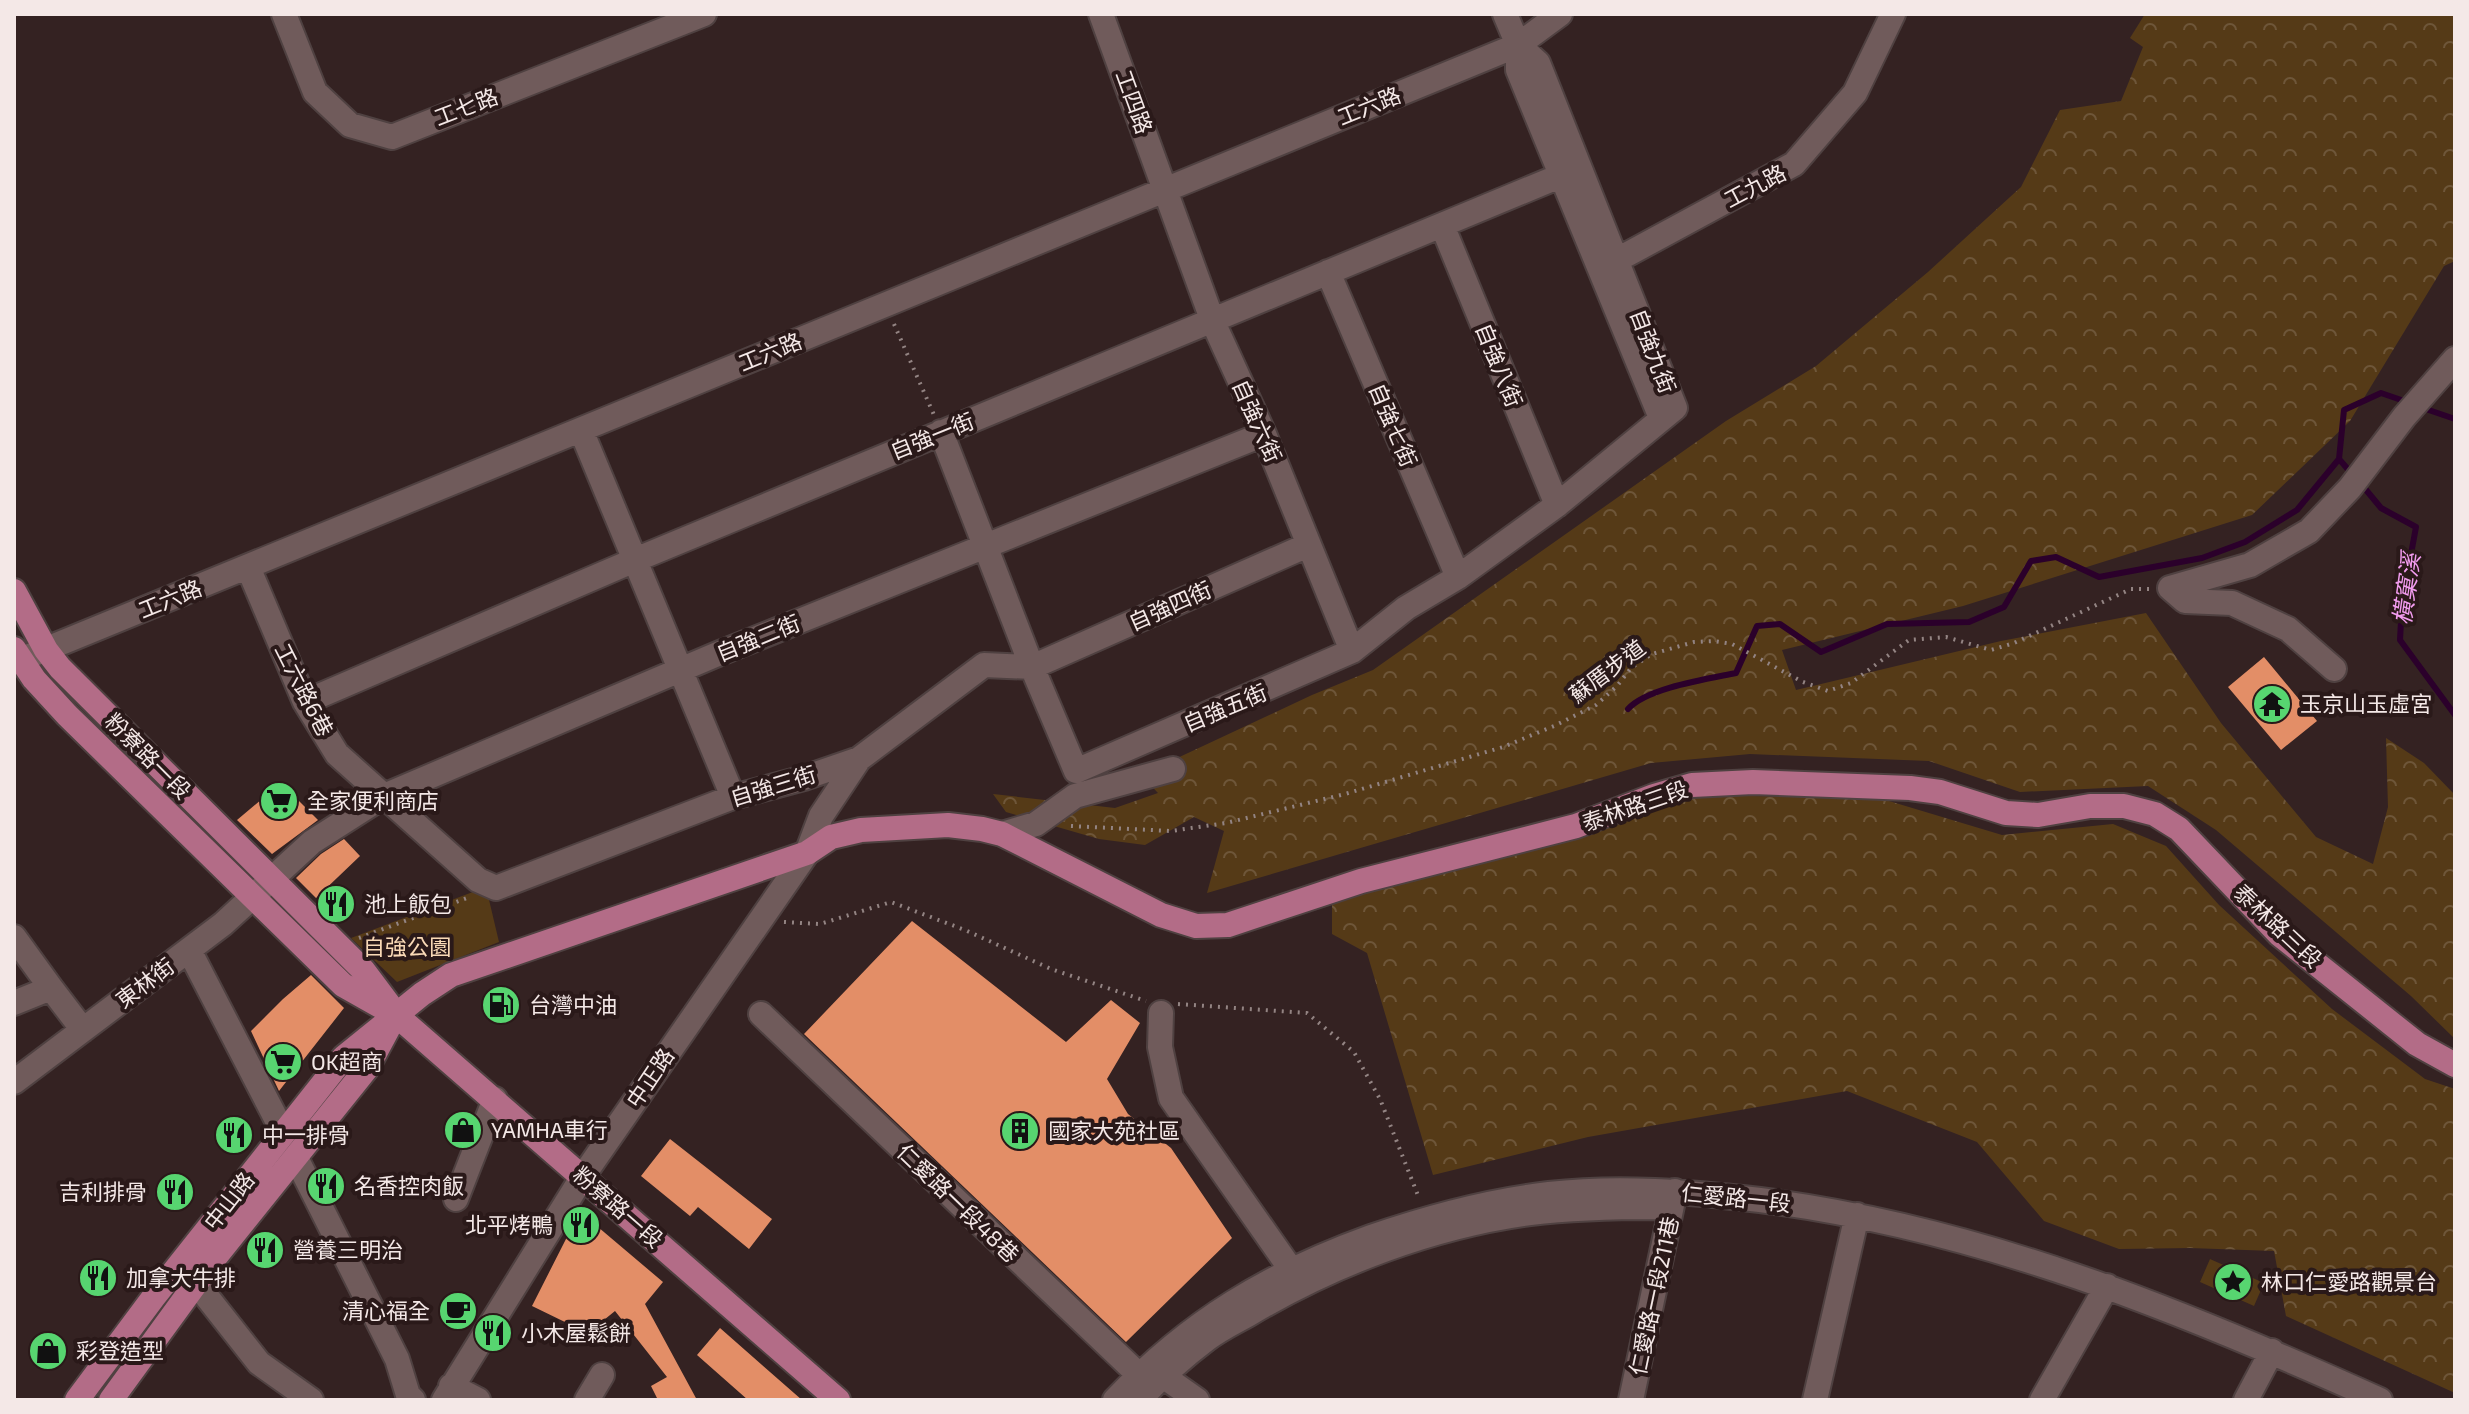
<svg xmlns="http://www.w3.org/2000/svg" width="2469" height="1414" font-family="'Exo 2','Noto Sans TC',sans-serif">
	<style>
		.forest { fill: url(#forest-crowns) }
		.park { fill: #553a17 }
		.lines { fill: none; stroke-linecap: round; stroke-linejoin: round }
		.stream { stroke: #2b002b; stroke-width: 6 }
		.building { fill: #e38e67 }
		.minor-casing { stroke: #4f4141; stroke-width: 28 }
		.major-casing { stroke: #4f4141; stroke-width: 28 }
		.path { stroke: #938483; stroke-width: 4; stroke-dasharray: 2 6; stroke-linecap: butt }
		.minor { stroke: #705b5b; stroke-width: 24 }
		.major { stroke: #b36c87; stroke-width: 24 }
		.labels { text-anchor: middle; stroke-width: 8; stroke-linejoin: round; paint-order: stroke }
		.street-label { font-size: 22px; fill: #f4e8e7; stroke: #2a1919 }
		.poi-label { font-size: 22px; fill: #f4e8e7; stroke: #2a1919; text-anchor: start }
		.park-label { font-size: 22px; fill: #f9d9b6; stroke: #2a1919 }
		.water-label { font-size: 24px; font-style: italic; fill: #f29cef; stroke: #2a1919 }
	</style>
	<defs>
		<pattern id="forest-crowns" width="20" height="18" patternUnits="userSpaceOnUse" patternTransform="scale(2)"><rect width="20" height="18" fill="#553a17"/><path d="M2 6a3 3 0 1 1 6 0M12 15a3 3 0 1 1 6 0" fill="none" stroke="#6e5639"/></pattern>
	</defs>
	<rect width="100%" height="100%" fill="#342222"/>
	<path class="forest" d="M2145 14H2455V261L2444 266 2350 421 2252 515 1963 606 1782 650 1796 690 2001 641 2146 613 2221 723 2316 837 2373 864 2388 807 2386 738 2424 763 2455 795V1039L2411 996 2216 830 2148 786 2020 792 1929 761 1750 754 1651 763 1207 893 1224 831 1194 817 1145 845 1099 839 1006 812 993 794 1115 808 1158 793 1141 775 1312 695 1373 670 1726 421 1816 366 1928 272 2021 187 2060 110 2121 101 2143 47 2130 38Z
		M1689 795 1879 798 2002 835 2113 824 2166 846 2219 905 2332 1009 2425 1079 2455 1089V1393L2286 1316 2274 1251 2190 1248 2119 1249 2044 1221 1977 1142 1847 1091 1588 1137 1433 1175 1367 953 1332 934V899L1488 860 1653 811Z"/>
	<path class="park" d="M486 887 499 942 397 982 351 938Z
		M2210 1259 2264 1283 2254 1306 2200 1282Z"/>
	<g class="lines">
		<path class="stream" d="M2420 407 2455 419
			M2352 474 2339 459 2344 410 2381 393 2410 403
			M2362 485 2381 508 2416 527 2402 603 2400 640 2455 715
			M1628 709C1647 688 1707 679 1736 673L1757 626 1780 624 1821 652 1887 624 1969 622 2004 607 2031 561 2056 557 2099 577 2202 558 2245 542 2297 510 2339 459"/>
	</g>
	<path class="building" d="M2264 657 2317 721 2281 750 2228 687Z
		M281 783 318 820 272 854 237 820Z
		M344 839 360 856 316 898 296 878 321 854Z
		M912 921 1066 1042 1111 1000 1140 1023 1107 1079 1128 1114 1171 1148 1232 1238 1126 1342 804 1034Z
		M311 975 344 1008 279 1091 251 1031 283 999Z
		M670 1139 772 1219 749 1249 698 1207 690 1216 641 1176Z
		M585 1216 663 1282 645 1304 697 1400H658L651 1386 667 1377 615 1311 578 1341 569 1324 532 1306 567 1237Z
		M720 1328 802 1400H748L697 1355Z"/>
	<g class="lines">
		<defs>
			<path id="minor" d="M284 14 315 92 350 125 392 137 704 14
				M1101 14 1213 322 1264 434 1352 651
				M1505 14 1518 45V70L1661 418
				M1442 225 1557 505
				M1604 267 1794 164 1855 93 1893 14
				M1328 272 1458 577
				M581 430 733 797
				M941 432 1032 667 1076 771 1352 651 1406 608 1458 577 1557 505 1675 408 1538 63 1518 45
				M248 567 305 702 337 754 478 880 496 888 733 797 804 778 859 759 984 665 1032 667 1308 545
				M2170 588 2250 565 2309 531 2350 488 2404 417 2455 359
				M2170 588 2185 601 2232 603 2288 629 2334 669
				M27 657 1518 45 1560 14
				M305 702 635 560 1560 176
				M1002 834 1036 824 1075 796 1173 769
				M14 937 51 988
				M189 950 283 1132
				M14 1003 51 988 83 1030
				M1161 1013 1160 1047 1171 1098 1292 1271
				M761 1014 1139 1375 1163 1376 1197 1400
				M14 1082 223 924 312 842 384 796 720 653 1264 434
				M296 1158 397 1359 408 1395 413 1400
				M456 1199 495 1099
				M196 1283 259 1363 311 1400
				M451 1386 478 1400
				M444 1400 583 1176 807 853 821 816 859 759
				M587 1400 602 1375
				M1115 1400C1190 1321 1269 1274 1371 1237 1429 1217 1488 1201 1549 1194 1620 1186 1690 1192 1760 1200 1980 1228 2180 1310 2380 1400
				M1139 1400C1160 1378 1183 1357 1207 1339 1220 1329 1235 1322 1249 1314 1333 1264 1433 1226 1530 1213 1573 1208 1616 1207 1658 1207
				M1631 1400 1675 1191
				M1815 1400 1857 1215
				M2042 1400 2107 1286
				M2246 1400 2272 1351"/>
			<path id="major" d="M14 591 46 650 60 668 363 970 390 1006
				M14 649 34 679 67 715 343 985 396 1015 838 1400
				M77 1400 153 1298 344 1057 422 994 451 975 807 853 831 837 861 830 948 825 982 829 1002 834 1161 915 1196 926 1228 925 1361 881 1576 826 1654 796 1692 785 1753 782 1910 788 1940 792 2006 813 2038 815 2090 806H2124L2155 814 2179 829 2279 934 2417 1044 2455 1065
				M111 1400 213 1260 367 1068 389 1027"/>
		</defs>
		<use href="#minor" class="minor-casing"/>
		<use href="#major" class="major-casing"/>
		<path class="path" d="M894 324 934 415
			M1071 826 1171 831 1226 823 1345 794 1503 747 1554 726 1596 705 1617 686 1631 668 1652 654 1694 642 1714 641 1732 644 1803 682 1828 691 1851 683 1909 640 1946 637 1991 650 2014 643 2131 589H2149
			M784 922 820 924 891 902 965 930 1051 969 1146 1001
			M359 938 467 898
			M1178 1004 1307 1013 1354 1052 1380 1099 1419 1198"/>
		<use href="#minor" class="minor"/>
		<use href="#major" class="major"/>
	</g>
	<defs>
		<symbol id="temple-disc" viewBox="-11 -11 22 22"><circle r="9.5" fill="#57d570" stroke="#2a1919"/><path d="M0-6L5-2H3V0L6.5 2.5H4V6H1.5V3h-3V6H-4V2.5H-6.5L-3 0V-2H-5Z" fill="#111"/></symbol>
		<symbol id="supermarket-disc" viewBox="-11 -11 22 22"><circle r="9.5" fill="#57d570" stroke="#2a1919"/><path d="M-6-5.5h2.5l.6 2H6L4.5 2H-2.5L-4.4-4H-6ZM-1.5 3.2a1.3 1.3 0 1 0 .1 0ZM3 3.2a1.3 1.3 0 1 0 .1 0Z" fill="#111"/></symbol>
		<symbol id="restaurant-disc" viewBox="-11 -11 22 22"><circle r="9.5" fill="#57d570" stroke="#2a1919"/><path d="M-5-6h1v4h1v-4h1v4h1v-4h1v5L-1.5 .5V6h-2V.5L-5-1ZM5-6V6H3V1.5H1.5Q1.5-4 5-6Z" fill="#111"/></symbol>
		<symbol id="fuel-disc" viewBox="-11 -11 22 22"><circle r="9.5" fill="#57d570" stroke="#2a1919"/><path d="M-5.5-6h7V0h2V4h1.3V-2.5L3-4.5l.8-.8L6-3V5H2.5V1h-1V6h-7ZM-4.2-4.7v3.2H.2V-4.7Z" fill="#111"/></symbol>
		<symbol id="shop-disc" viewBox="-11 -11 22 22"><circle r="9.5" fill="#57d570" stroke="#2a1919"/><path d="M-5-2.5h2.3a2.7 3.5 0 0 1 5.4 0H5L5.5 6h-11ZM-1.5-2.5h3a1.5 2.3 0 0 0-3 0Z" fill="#111"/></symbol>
		<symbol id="building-disc" viewBox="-11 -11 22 22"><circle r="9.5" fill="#57d570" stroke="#2a1919"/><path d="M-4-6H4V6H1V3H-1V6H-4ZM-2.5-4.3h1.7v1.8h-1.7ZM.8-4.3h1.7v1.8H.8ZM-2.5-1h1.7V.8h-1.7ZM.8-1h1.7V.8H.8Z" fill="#111"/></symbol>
		<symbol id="sight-disc" viewBox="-11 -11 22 22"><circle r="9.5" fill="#57d570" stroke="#2a1919"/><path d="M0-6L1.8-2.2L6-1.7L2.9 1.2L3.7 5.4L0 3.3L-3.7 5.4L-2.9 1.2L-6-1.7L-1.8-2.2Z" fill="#111"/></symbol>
		<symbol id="cafe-disc" viewBox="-11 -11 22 22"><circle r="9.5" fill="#57d570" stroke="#2a1919"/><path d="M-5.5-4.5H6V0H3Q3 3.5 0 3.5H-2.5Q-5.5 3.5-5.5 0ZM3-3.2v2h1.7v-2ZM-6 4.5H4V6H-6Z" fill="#111"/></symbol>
	</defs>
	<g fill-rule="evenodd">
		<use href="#temple-disc" x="2250" y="682" width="44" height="44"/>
		<use href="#supermarket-disc" x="257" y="779" width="44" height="44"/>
		<use href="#restaurant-disc" x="314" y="882" width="44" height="44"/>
		<use href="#fuel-disc" x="479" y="983" width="44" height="44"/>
		<use href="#supermarket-disc" x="261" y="1040" width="44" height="44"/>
		<use href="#shop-disc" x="441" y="1108" width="44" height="44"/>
		<use href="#building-disc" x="998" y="1109" width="44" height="44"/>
		<use href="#restaurant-disc" x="212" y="1113" width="44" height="44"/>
		<use href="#restaurant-disc" x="304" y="1164" width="44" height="44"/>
		<use href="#restaurant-disc" x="153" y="1170" width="44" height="44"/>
		<use href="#restaurant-disc" x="559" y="1203" width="44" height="44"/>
		<use href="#restaurant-disc" x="243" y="1228" width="44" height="44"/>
		<use href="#restaurant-disc" x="76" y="1256" width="44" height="44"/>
		<use href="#sight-disc" x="2211" y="1260" width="44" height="44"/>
		<use href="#cafe-disc" x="436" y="1289" width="44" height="44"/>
		<use href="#restaurant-disc" x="471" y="1311" width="44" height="44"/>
		<use href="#shop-disc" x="26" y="1329" width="44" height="44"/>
	</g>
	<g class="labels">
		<g class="street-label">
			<text transform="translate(1134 102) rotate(70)" y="8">工四路</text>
			<text transform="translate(1369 106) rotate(-22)" y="8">工六路</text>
			<text transform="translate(466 107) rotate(-21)" y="8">工七路</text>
			<text transform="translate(1755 186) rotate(-28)" y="8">工九路</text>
			<text transform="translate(1653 351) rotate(69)" y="8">自強九街</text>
			<text transform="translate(770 352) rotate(-22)" y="8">工六路</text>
			<text transform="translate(1499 365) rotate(68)" y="8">自強八街</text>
			<text transform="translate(1257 421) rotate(66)" y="8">自強六街</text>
			<text transform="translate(1393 425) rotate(67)" y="8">自強七街</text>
			<text transform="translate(932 436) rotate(-22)" y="8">自強一街</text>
			<text transform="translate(170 599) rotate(-22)" y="8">工六路</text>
			<text transform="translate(1170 606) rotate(-24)" y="8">自強四街</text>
			<text transform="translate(758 638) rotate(-22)" y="8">自強二街</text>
			<text transform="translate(1607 671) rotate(-37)" y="8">蘇厝步道</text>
			<text transform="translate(304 690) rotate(63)" y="8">工六路6巷</text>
			<text transform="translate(1225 708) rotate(-23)" y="8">自強五街</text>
			<text transform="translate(148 756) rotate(45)" y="8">粉寮路一段</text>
			<text transform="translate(773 786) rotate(-17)" y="8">自強三街</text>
			<text transform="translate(1635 806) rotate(-19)" y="8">泰林路三段</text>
			<text transform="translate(2278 926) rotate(43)" y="8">泰林路三段</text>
			<text transform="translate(145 983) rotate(-37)" y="8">東林街</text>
			<text transform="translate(650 1078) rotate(-56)" y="8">中正路</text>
			<text transform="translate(1736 1198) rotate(6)" y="8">仁愛路一段</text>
			<text transform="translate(229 1201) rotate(-52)" y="8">中山路</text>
			<text transform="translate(958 1203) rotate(44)" y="8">仁愛路一段48巷</text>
			<text transform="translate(618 1207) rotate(41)" y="8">粉寮路一段</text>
			<text transform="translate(1654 1296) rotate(-78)" y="8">仁愛路一段211巷</text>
		</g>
		<g class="poi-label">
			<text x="2300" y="712">玉京山玉虛宮</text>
			<text x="307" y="809">全家便利商店</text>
			<text x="364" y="912">池上飯包</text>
			<text x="529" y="1013">台灣中油</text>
			<text x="311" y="1070">OK超商</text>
			<text x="491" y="1138">YAMHA車行</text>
			<text x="1048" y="1139">國家大苑社區</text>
			<text x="262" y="1143">中一排骨</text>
			<text x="354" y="1194">名香控肉飯</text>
			<text x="147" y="1200" text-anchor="end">吉利排骨</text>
			<text x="553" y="1233" text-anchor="end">北平烤鴨</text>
			<text x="293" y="1258">營養三明治</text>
			<text x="126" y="1286">加拿大牛排</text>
			<text x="2261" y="1290">林口仁愛路觀景台</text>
			<text x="430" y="1319" text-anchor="end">清心福全</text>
			<text x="521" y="1341">小木屋鬆餅</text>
			<text x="76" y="1359">彩登造型</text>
		</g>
		<g class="park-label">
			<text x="407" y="955">自強公園</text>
		</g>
		<g class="water-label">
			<text transform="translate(2407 589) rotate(-82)" y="8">橫窠溪</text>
		</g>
	</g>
	<rect width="2469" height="1414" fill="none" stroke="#f4e8e7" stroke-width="32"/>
</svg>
